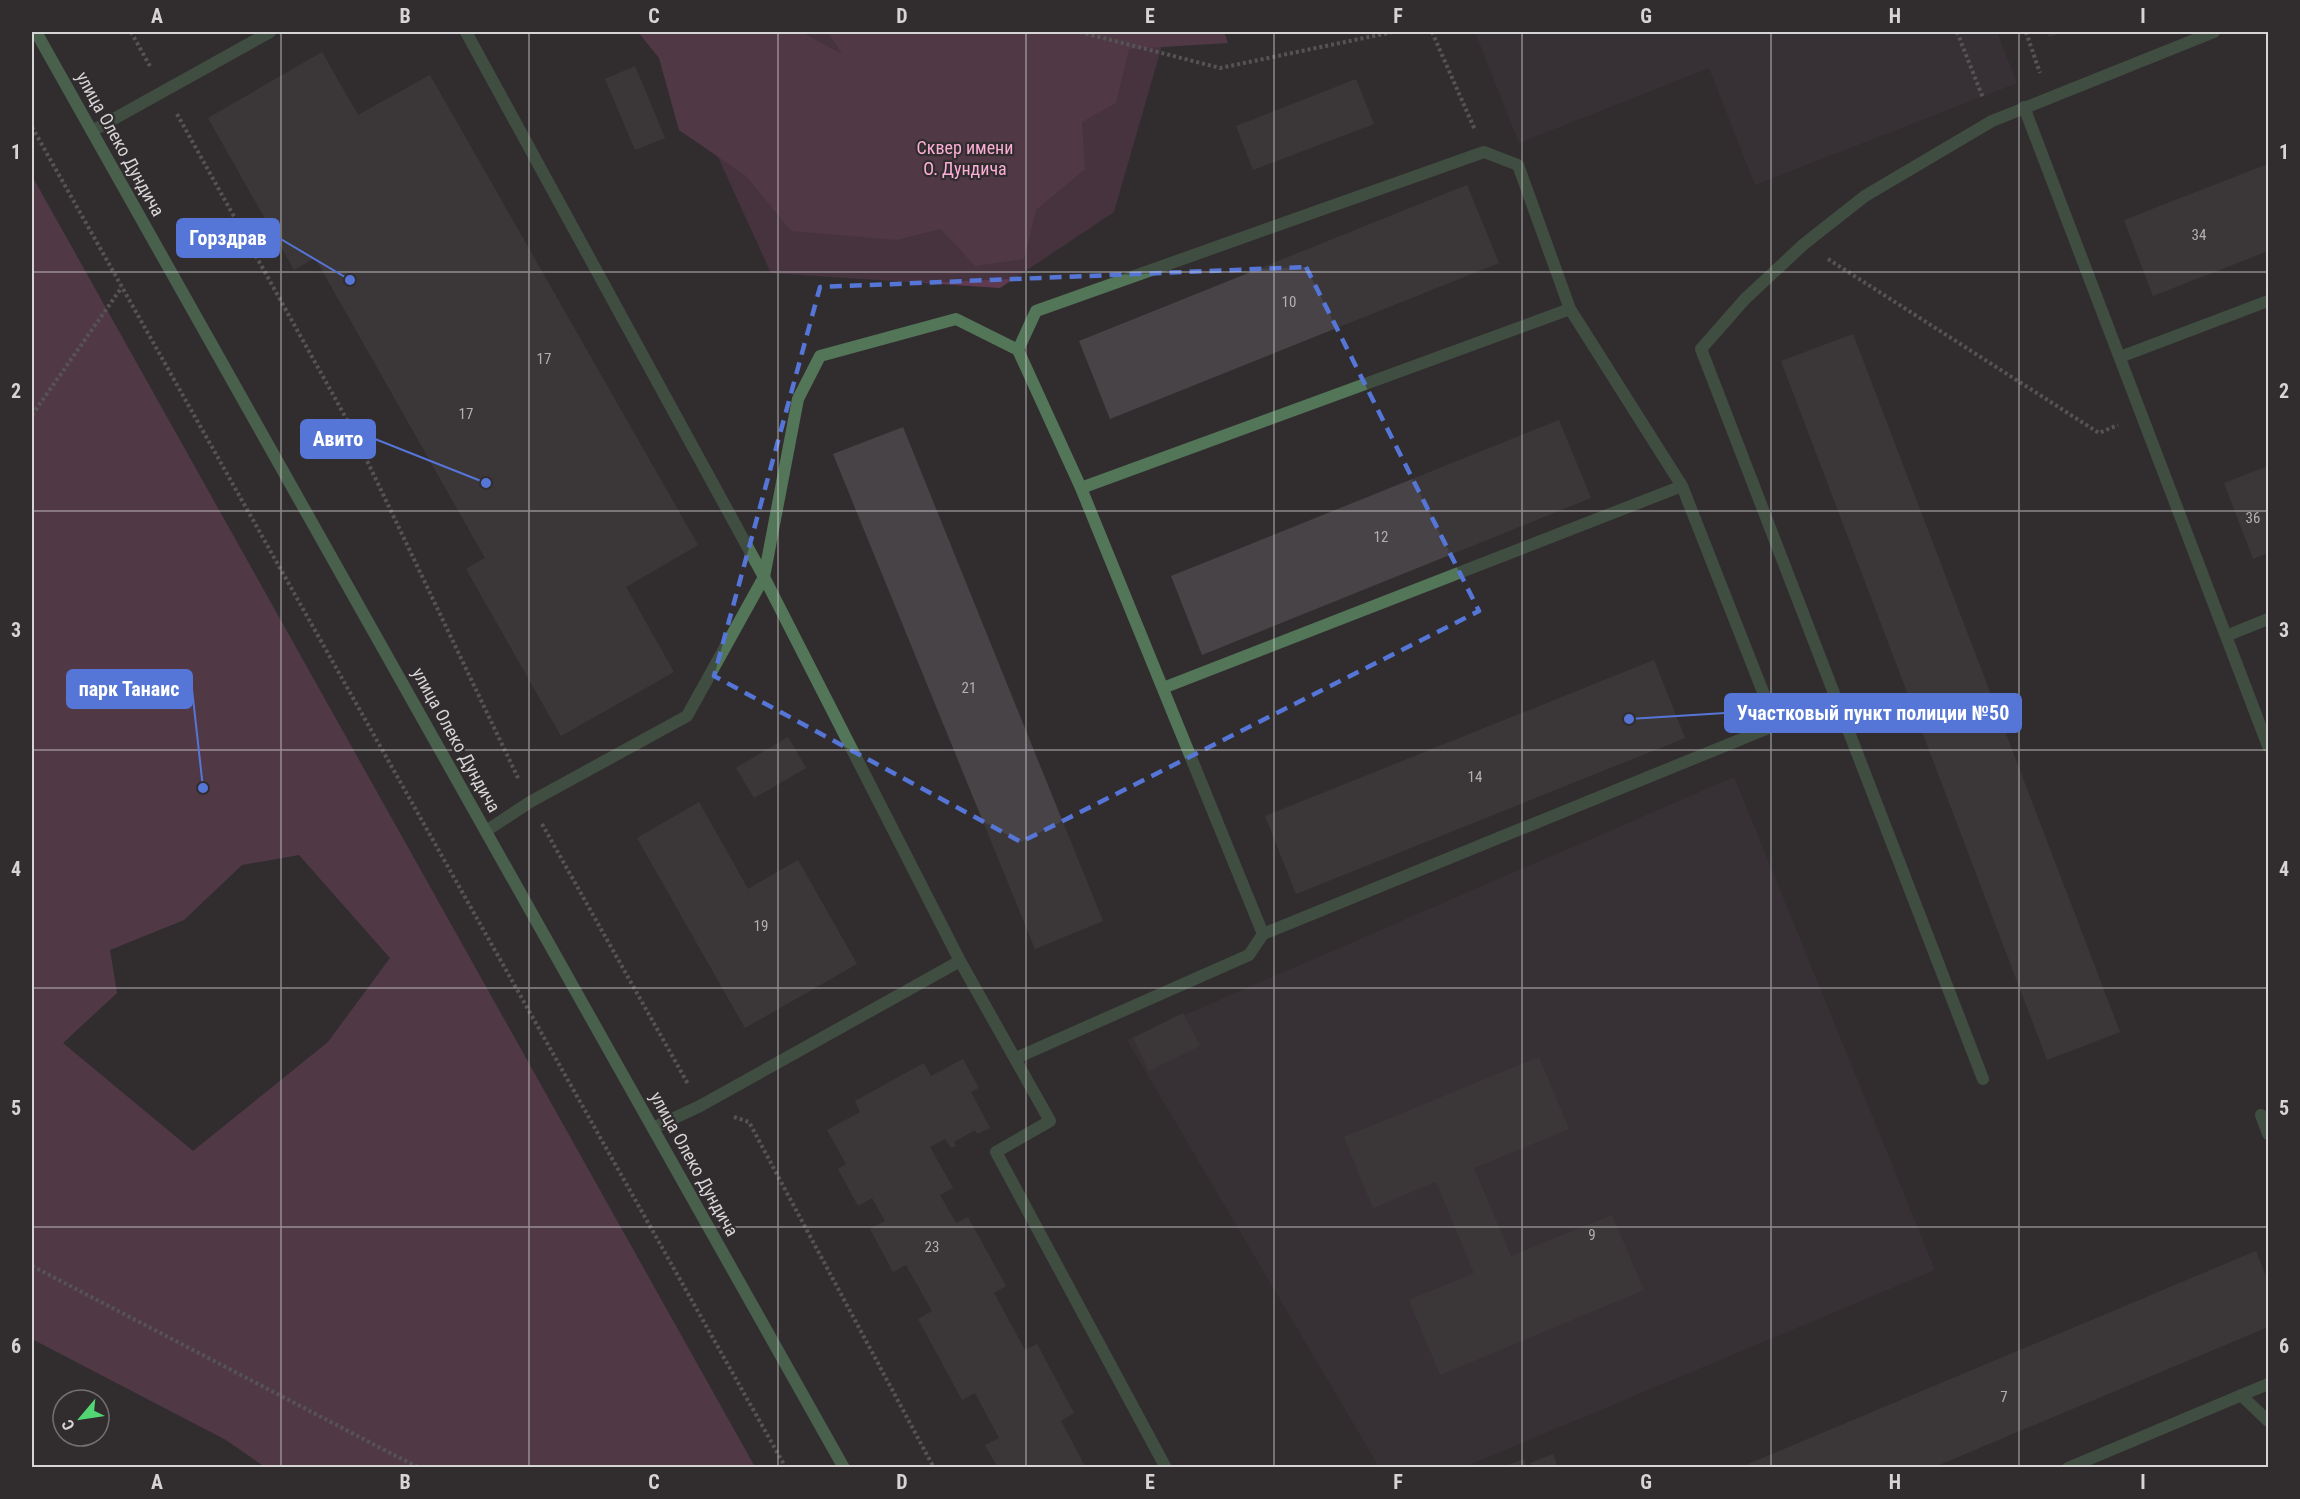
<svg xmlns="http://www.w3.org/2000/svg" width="2300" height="1499" font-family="'Roboto Condensed',sans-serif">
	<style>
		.built { fill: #3f343a }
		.green { fill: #603a4f }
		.forest { fill: #764660; fill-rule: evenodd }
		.building { fill: #484346 }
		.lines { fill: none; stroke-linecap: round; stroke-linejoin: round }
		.path { stroke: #848182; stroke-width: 4; stroke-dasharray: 3 3; stroke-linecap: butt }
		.lane { stroke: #537558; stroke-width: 12 }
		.secondary { stroke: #659d6f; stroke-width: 12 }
		.marked { fill: none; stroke: #5576d7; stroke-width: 4.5; stroke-dasharray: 12 8; stroke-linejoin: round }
		.grid { fill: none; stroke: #d7d4d5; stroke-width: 1.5; stroke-opacity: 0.55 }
		.labels { text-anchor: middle; stroke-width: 4.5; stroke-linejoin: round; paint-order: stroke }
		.number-label { font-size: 15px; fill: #b3b0b1 }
		.street-label { font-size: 18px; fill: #d7d4d5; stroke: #312d2f }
		.park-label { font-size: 18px; fill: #fcaed7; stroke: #312d2f }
		.leader { fill: none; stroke: #5576d7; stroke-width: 2 }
		.callout-dot { fill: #5576d7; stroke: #312d2f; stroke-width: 2 }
		.callout { fill: #5576d7; stroke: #5576d7; stroke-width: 2 }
		.callout-label { font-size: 20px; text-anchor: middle; font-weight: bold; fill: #fff }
		.neatline { fill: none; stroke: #d7d4d5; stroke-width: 2 }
		.grid-label { font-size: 20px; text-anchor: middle; font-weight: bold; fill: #d7d4d5 }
	</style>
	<rect width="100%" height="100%" fill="#312d2f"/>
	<path class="built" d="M1475 32H1997L2017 83 1755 185 1709 68 1519 143Z
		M1734 777 1935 1270 1464 1467H1379L1127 1040Z"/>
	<path class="green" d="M661 32H1164L1165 35 1114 212 1000 288 771 273Z"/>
	<path class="forest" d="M638 32H801L842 54 828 32H1224L1228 43 1129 49 1116 103 1082 122 1085 169 1036 210 1024 259 975 266 941 229 896 240 791 231 746 176 679 130 659 58Z
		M32 176 755 1467H265L226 1440 32 1339ZM299 855 390 958 328 1042 193 1151 63 1043 117 993 110 950 184 920 242 865Z"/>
	<path class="building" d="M2047 32H2064L2049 37Z
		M322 52 358 115 430 75 698 545 626 587 674 672 561 736 466 569 485 558 315 258 294 270 208 118Z
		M635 66 665 138 635 150 605 79Z
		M1356 79 1374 124 1253 170 1236 126Z
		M2268 164V251L2153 296 2124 220Z
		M1467 185 1499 263 1110 419 1079 341Z
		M1853 334 2120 1032 2047 1060 1781 361Z
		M1559 420 1591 498 1202 655 1171 576Z
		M903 427 1103 921 1035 949 833 454Z
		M2268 466V553L2253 559 2224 483Z
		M1654 660 1685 738 1296 894 1265 816Z
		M788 737 806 768 754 798 736 768Z
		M699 802 748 889 798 860 857 964 745 1028 637 838Z
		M1183 1013 1200 1046 1149 1071 1133 1038Z
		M1539 1057 1569 1129 1474 1168 1511 1256 1612 1215 1644 1290 1440 1375 1409 1300 1474 1273 1436 1182 1373 1208 1344 1137Z
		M963 1059 979 1088 971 1092 990 1128 977 1134 975 1130 954 1142 956 1146 951 1148 945 1139 930 1147 953 1188 940 1195 956 1223 968 1217 1006 1286 994 1293 1025 1350 1037 1344 1074 1413 1061 1421 1086 1468H998L985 1445 999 1438 975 1393 962 1400 918 1319 932 1311 906 1265 893 1272 870 1229 885 1221 872 1198 858 1206 838 1169 846 1164 827 1130 860 1112 855 1101 924 1063 931 1076Z
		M2256 1251 2268 1282V1327L1934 1467H1741Z
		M1553 1454 1558 1468H1532L1530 1463Z
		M1524 1459 1527 1468H1503V1467Z"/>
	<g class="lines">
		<path class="path" d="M131 32 151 68
			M1080 32 1220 68 1393 32
			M1432 32 1475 130
			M1957 32 1983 98
			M2026 32 2040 73
			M177 114 351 427 519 780
			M32 127 786 1468
			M1828 259 2099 433 2118 425
			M32 415 122 287
			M542 824 688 1084
			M734 1117 749 1122 934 1468
			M32 1266 419 1468"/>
		<path class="lane" d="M466 32 764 577 687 716 530 802 486 831
			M2024 107 2268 746
			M92 131 270 32
			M2120 357 2268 301
			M1081 488 1570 309 1682 486
			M2226 636 2268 619
			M1163 688 1682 486 1776 725 1263 934
			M960 961 764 577 798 399 820 356 956 319 1018 350
			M1016 1058 1249 955 1263 934 1081 488 1018 350 1036 311 1484 152 1518 165 1570 309
			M1983 1079 1701 349 1745 299 1804 244 1865 196 1992 121 2214 32
			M2261 1115 2268 1134
			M653 1128 700 1106 960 961 1050 1121 996 1152 1166 1468
			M2241 1395 2268 1421
			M2068 1468 2268 1384"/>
		<path class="secondary" d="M36 32 844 1468"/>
	</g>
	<path d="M0 0H2300V1499H0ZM1306 267 1479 611 1021 842 714 676 820 287Z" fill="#312d2f" fill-opacity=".55" fill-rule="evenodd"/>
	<path class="marked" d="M1306 267 1479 611 1021 842 714 676 820 287Z"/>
	<path class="grid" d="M281 32V1468M529 32V1468M778 32V1468M1026 32V1468M1274 32V1468M1522 32V1468M1771 32V1468M2019 32V1468M32 272H2268M32 511H2268M32 750H2268M32 988H2268M32 1227H2268"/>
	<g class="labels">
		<g class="number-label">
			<text x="2199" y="240">34</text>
			<text x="1289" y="307">10</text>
			<text x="544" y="364">17</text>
			<text x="466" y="419">17</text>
			<text x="2253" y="523">36</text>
			<text x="1381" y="542">12</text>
			<text x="969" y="693">21</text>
			<text x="1475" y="782">14</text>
			<text x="761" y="931">19</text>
			<text x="1592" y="1240">9</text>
			<text x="932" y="1252">23</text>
			<text x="2004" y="1402">7</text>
		</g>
		<g class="street-label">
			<text transform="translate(120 144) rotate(61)" y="6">улица Олеко Дундича</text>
			<text transform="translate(456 740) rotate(61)" y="6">улица Олеко Дундича</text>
			<text transform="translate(694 1164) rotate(61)" y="6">улица Олеко Дундича</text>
		</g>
		<g class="park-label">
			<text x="965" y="154">Сквер имени<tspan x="965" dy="21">О. Дундича</tspan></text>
		</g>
	</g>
	<path class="leader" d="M350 280L279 238M486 483L375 439M203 788L192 689M1629 719L1725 713"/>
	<g class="callout-dot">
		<circle cx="350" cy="280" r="6"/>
		<circle cx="486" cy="483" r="6"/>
		<circle cx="203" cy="788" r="6"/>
		<circle cx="1629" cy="719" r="6"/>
	</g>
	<g class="callout">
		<rect x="177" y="219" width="102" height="38" rx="6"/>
		<rect x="301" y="420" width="74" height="38" rx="6"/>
		<rect x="67" y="670" width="125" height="38" rx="6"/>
		<rect x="1725" y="694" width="296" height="38" rx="6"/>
	</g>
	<g class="callout-label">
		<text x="228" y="245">Горздрав</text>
		<text x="338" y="446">Авито</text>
		<text x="129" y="696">парк Танаис</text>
		<text x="1873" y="720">Участковый пункт полиции №50</text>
	</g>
	<rect width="2300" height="1499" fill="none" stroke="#312d2f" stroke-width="66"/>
	<g transform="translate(81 1418) rotate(241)"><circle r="28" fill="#312d2f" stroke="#737071" stroke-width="1.5"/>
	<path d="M0-4.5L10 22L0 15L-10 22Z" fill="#51d673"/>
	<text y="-9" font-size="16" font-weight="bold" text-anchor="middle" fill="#d7d4d5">С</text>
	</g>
	<rect x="33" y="33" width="2234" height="1433" class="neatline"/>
	<g class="grid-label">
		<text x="157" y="23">A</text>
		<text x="405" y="23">B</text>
		<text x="654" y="23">C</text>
		<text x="902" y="23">D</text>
		<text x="1150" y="23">E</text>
		<text x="1398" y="23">F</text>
		<text x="1646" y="23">G</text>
		<text x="1895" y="23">H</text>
		<text x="2143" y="23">I</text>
		<text x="16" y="159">1</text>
		<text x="2284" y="159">1</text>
		<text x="16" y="398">2</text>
		<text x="2284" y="398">2</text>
		<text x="16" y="637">3</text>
		<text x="2284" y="637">3</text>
		<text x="16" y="876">4</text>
		<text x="2284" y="876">4</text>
		<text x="16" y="1115">5</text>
		<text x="2284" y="1115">5</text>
		<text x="16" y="1353">6</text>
		<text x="2284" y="1353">6</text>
		<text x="157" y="1489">A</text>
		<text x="405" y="1489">B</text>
		<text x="654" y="1489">C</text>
		<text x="902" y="1489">D</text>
		<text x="1150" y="1489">E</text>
		<text x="1398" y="1489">F</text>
		<text x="1646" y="1489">G</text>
		<text x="1895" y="1489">H</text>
		<text x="2143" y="1489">I</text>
	</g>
</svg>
